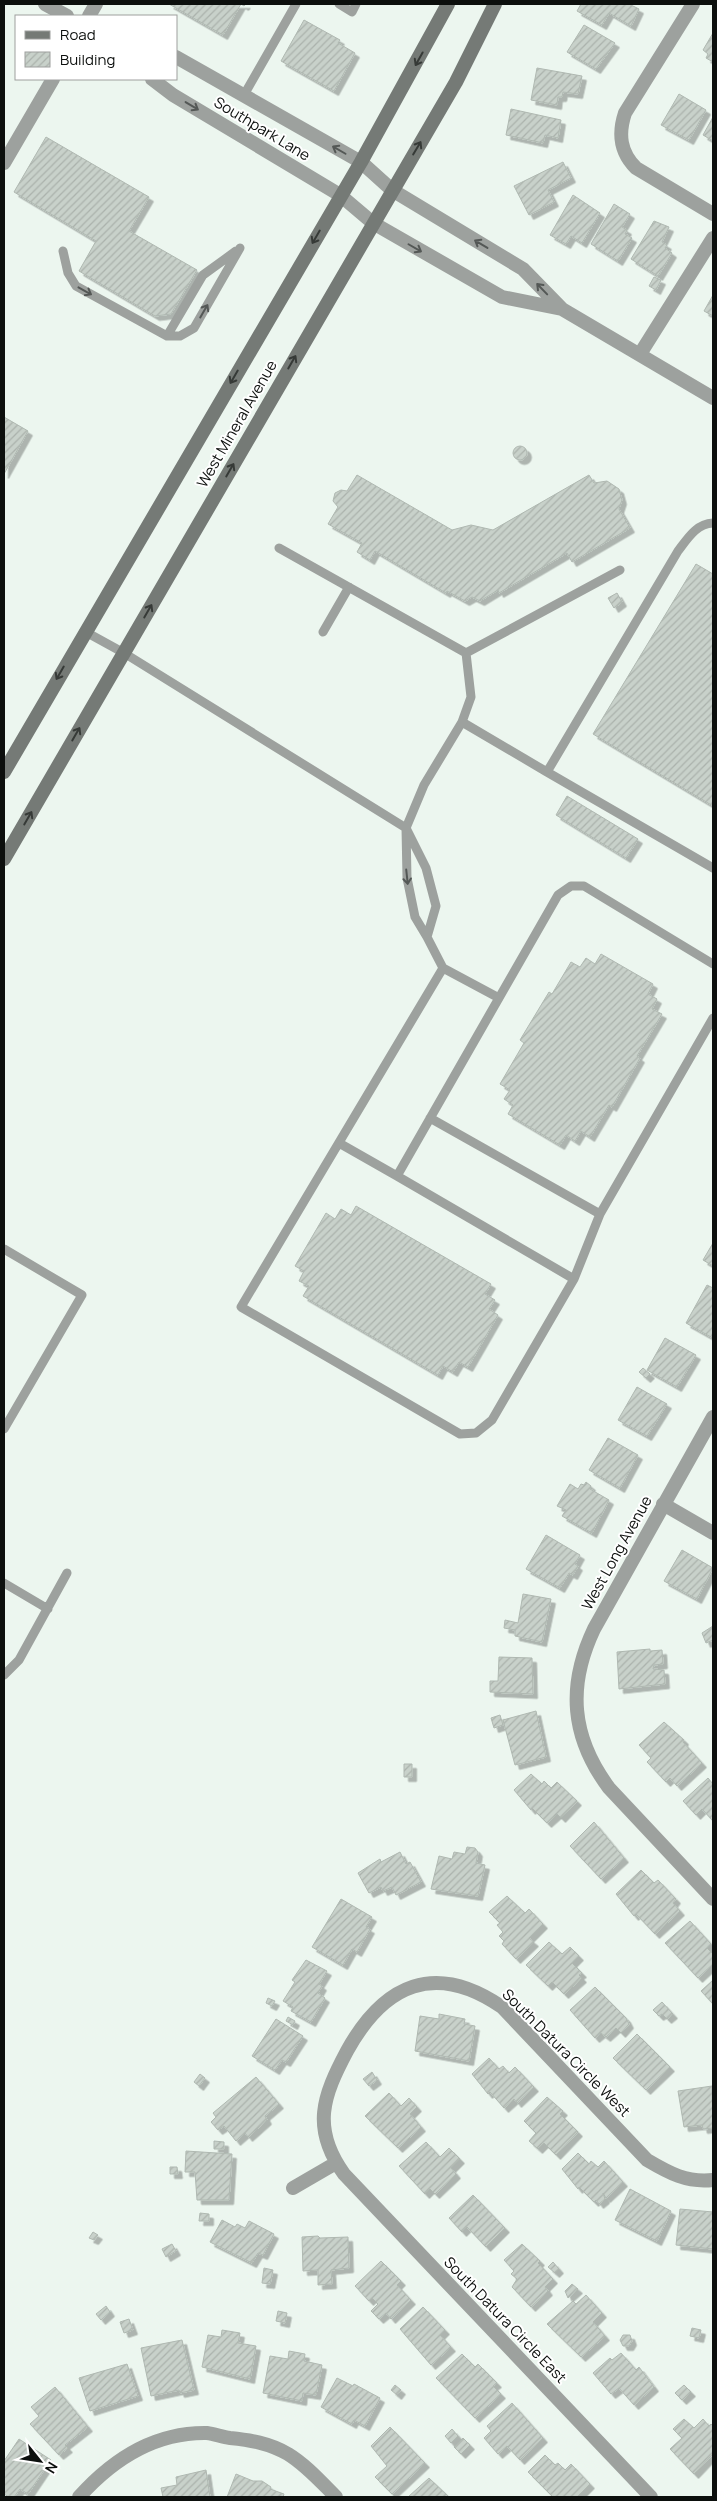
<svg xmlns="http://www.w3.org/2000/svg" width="717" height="2501" font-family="Manrope,sans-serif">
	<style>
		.building { fill: url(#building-hatch); stroke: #afb8b1; filter: url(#shadow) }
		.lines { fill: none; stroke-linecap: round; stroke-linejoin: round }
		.service { stroke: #9da19e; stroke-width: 9 }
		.minor { stroke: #9da19e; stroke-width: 14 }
		.secondary { stroke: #757a76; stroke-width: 14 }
		.oneway { stroke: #363a37 }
		.oneway2 { stroke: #545856 }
		.labels { text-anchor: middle; stroke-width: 4; stroke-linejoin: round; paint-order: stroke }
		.street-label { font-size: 15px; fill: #0c0f0d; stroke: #fff }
	</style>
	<defs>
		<pattern id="building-hatch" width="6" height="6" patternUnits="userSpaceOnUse" patternTransform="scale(1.25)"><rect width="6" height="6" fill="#c8d1ca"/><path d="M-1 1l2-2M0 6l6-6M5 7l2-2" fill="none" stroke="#abb2ac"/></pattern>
		<filter id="shadow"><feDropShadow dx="4.5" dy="4.5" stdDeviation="0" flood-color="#0004"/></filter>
	</defs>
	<rect width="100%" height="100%" fill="#ecf6ef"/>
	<path class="building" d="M169 4H246L244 6 241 4 223 35Z
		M581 4H629L639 9 631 26 609 13 602 25 577 11Z
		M304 20 340 40 338 43 355 53 334 91 281 61Z
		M584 25 615 43 596 69 567 52Z
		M713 33V62L706 58 708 54 703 50Z
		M537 68 582 76 578 94 563 92 562 97H558L557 105 531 100Z
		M679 94 706 110 689 140 661 125Z
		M511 109 561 120 558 138 545 135 543 143 506 135Z
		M713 117V141L703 135Z
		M46 137 149 197 129 231 197 270 171 314 155 316 79 271 96 241 14 192Z
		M563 162 571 178 548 190 554 202 529 215 514 186Z
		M573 195 600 213 582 243 571 236 566 244 550 235Z
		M614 204 630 214 622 227 627 230 625 234 632 238 618 261 591 244Z
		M654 221 669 227 662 242 667 245 665 248 672 253 658 276 631 259Z
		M654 277 661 280 656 290 649 286Z
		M713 295V316L704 311Z
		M4 417 28 431 4 474Z
		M513 453a7 7 0 1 1 14 0a7 7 0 1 1-14 0Z
		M357 475 452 530 471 525 493 530 589 475 594 483 607 481 619 489 622 500 619 509 630 528 572 562 567 553 499 593 498 590 480 601 472 597 465 601 447 591 446 593 375 551 370 560 357 552 362 543 328 524 338 507 333 501 335 493 341 490 347 491Z
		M696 564 713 574V806L593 734Z
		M617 593 622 602 614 608 608 598Z
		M567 796 638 839 626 858 556 815Z
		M601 954 653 984 648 994 657 999 652 1009 662 1014 637 1056 640 1058 612 1107 609 1105 590 1137 581 1131 575 1141 566 1135 560 1145 508 1114 513 1105 504 1099 510 1090 500 1084 524 1043 520 1040 549 992 552 994 571 962 580 967 586 958 595 964Z
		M356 1206 491 1284 485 1294 495 1300 489 1309 498 1315 468 1367 459 1362 453 1372 443 1366 438 1375 303 1296 309 1286 299 1281 304 1271 295 1266 326 1213 335 1219 341 1209 351 1215Z
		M713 1243V1266L703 1260Z
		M707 1285 713 1288V1332L711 1337 686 1323Z
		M665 1338 696 1355 677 1387 647 1370Z
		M643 1368 650 1374 646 1378 639 1372Z
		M637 1387 667 1404 647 1436 618 1420Z
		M608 1438 638 1455 620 1488 589 1470Z
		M586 1482 591 1486 590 1489 609 1500 592 1533 562 1516 566 1510 557 1506 570 1484 578 1489 581 1484 584 1485Z
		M546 1535 580 1555 575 1564 578 1566 573 1575 569 1573 560 1588 526 1569Z
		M682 1550 713 1568 697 1599 664 1581Z
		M523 1594 551 1599 542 1642 515 1636V1630L504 1628 505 1620 518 1623Z
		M713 1626V1640L706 1643 702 1633Z
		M650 1649V1651L662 1650 663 1664 654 1665 653 1669 664 1670 665 1684 619 1689 617 1652Z
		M499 1657 532 1658 533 1694 490 1692V1681H498Z
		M536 1711 546 1757 515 1765 503 1720Z
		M500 1715 503 1725 494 1728 491 1718Z
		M664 1722 684 1740 683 1742 702 1763 677 1786 670 1778 666 1782 647 1762 651 1758 639 1745Z
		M404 1764H412V1777H404Z
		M531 1774 542 1784 544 1781 551 1788 557 1782 577 1801 561 1818 557 1814 547 1823 532 1808 531 1810 514 1790Z
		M708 1778 713 1784V1821L702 1809 696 1815 683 1801Z
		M594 1822 624 1858 601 1879 570 1846Z
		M467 1847 475 1848 478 1852 476 1863 485 1865 478 1896 431 1889 439 1856 452 1859 454 1852 465 1854Z
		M400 1852 406 1864 410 1862 421 1882 396 1895 392 1887 383 1891 381 1887 369 1893 358 1873 380 1859 381 1862Z
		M641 1870 654 1883 658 1880 676 1899 673 1903 680 1911 655 1934 636 1914 634 1916 616 1894Z
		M507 1896 525 1913 529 1909 543 1924 529 1938 534 1942 516 1959 502 1944 504 1941 499 1936 503 1932 497 1925 500 1923 489 1912Z
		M341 1899 372 1917 366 1927 370 1929 357 1952 352 1949 343 1965 312 1947Z
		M690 1921 711 1944 707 1948 713 1954V1964L698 1978 665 1943Z
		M549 1942 562 1954 570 1947 579 1956 572 1963 582 1973 579 1975 582 1978 564 1994 552 1982 548 1986 526 1965Z
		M306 1960 327 1971 319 1984 322 1986 318 1993 325 1998 311 2022 291 2011 293 2007 283 2001 295 1982 292 1980Z
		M713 1980V2004L701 1991Z
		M595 1987 626 2018 629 2024 621 2033 616 2028 606 2037 601 2033 595 2038 570 2010Z
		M268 1998 275 2001 272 2006 266 2003Z
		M662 2002 673 2014 667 2019 662 2014 659 2016 653 2010Z
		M439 2014 465 2019 464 2024 475 2026 469 2061 415 2051 420 2016 439 2019Z
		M288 2017 295 2021 293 2025 286 2021Z
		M276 2019 303 2036 286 2062 282 2060 275 2070 252 2056Z
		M637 2034 670 2067 646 2090 613 2058Z
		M489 2058 499 2069 503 2066 509 2073 515 2067 534 2087 517 2103 514 2099 504 2108 490 2092 488 2094 472 2074Z
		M372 2072 377 2080 369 2086 363 2079Z
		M200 2074 205 2078 199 2086 194 2082Z
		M256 2077 279 2104 265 2116 267 2120 248 2137 245 2133 236 2141 224 2126 218 2130 211 2122 216 2117 213 2113Z
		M712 2086 713 2128 703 2129 702 2125 684 2127 678 2091Z
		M389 2093 401 2106 409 2098 417 2107 410 2114 421 2127 398 2148 365 2116Z
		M547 2097 563 2111 560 2114 578 2132 556 2155 544 2143 538 2149 529 2141 536 2133 524 2121Z
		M214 2141 224 2142V2149H214Z
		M426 2142 440 2157 449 2148 460 2159 451 2168 456 2174 435 2194 430 2189 425 2194 399 2166Z
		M186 2151 232 2154 229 2200H197L195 2172H185Z
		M578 2153 589 2164 591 2161 598 2167 604 2161 623 2182 606 2198 603 2193 605 2199 599 2204 596 2200 594 2202 579 2187 578 2189 562 2169Z
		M170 2167H177L178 2174H170Z
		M630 2189 671 2211 657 2241 615 2220Z
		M473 2195 505 2228 486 2247 467 2227 462 2232 449 2218Z
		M680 2209 713 2212V2249L676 2245Z
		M200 2213 209 2214V2221H199Z
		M222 2220 235 2227 237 2224 245 2228 249 2221 274 2234 263 2255 258 2253 252 2263 210 2242Z
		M93 2232 98 2235 94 2240 89 2238Z
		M318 2236 320 2238 348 2237 349 2268 331 2270 332 2284 318 2285V2270L303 2271 302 2237Z
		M172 2244 176 2251 166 2257 162 2249Z
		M522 2244 540 2261 538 2263 553 2279 545 2287 548 2291 531 2307 512 2287 517 2279 511 2274 514 2271 504 2260Z
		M381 2261 401 2281 397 2285 411 2300 391 2319 386 2313 379 2319 371 2311 378 2304 372 2298 369 2301 355 2286Z
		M553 2262 559 2269 555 2273 548 2267Z
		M264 2268 273 2270 270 2284 262 2283Z
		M572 2284 578 2289 568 2298 565 2291Z
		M586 2295 602 2313 593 2322 605 2336 581 2357 547 2324 573 2301 576 2304Z
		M106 2306 110 2312 101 2320 96 2314Z
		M423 2307 445 2330 440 2335 451 2347 431 2365 400 2329Z
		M278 2311 287 2313 285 2323 276 2321Z
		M129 2319 133 2330 124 2333 120 2322Z
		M692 2328 701 2330 699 2338 690 2336Z
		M222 2330 240 2333 238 2343 256 2346 250 2379 202 2367 208 2335 221 2337Z
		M623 2335H630L632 2341 629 2346H623L620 2340Z
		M182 2340 194 2390 180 2393 179 2390 151 2396 141 2348Z
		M289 2351 305 2354 304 2361 322 2365 316 2395 303 2393 302 2401 263 2393 270 2356 288 2359Z
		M621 2353 636 2370 639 2367 654 2387 634 2405 619 2388 611 2394 593 2373 610 2358 612 2360Z
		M462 2354 475 2367 478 2364 497 2383 493 2386 501 2394 475 2418 436 2378Z
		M127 2364 138 2396 90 2411 79 2378Z
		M337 2378 353 2386 354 2384 380 2398 365 2426 354 2420 352 2424 321 2407Z
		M395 2385 401 2390 397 2395 391 2390Z
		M684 2385 691 2392 682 2400 675 2393Z
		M55 2387 88 2427 65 2445 68 2448 59 2455 30 2424 39 2416 31 2407Z
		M512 2403 543 2438 520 2460 507 2446 498 2454 484 2438 491 2431 487 2426Z
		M684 2419 694 2428 703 2419 709 2426 711 2424 713 2426V2454L694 2474 670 2449 682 2438 673 2429Z
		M390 2427 425 2463 392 2494 375 2477 387 2466 371 2446Z
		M452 2429 458 2436 451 2443 445 2436Z
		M463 2438 470 2445 461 2454 454 2447Z
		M19 2439 51 2460 28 2494 20 2489 14 2497H9L4 2494V2461Z
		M545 2455 555 2465 558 2463 565 2470 571 2464 590 2484 577 2497H553L528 2472Z
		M206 2470 210 2497H163L161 2488 177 2485 176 2477Z
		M236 2474 253 2481H262L271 2487 270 2489 284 2494 283 2497H227Z
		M429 2478 449 2497H408Z"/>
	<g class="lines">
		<path class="service" d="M339 4 352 12 356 4
			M244 95 296 4
			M63 251 68 273 76 286 167 336H180L194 328 240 248
			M167 336 203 275 236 251
			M84 631 124 653 406 828 426 868 436 906 427 937 415 917 407 878 406 828 424 785 462 722 471 697 466 653 279 548
			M323 632 349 587
			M466 653 620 570
			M462 722 547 772 678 551C688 538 696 524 713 523
			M547 772 713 868
			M427 937 443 968 241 1307 460 1434 476 1433 492 1420 574 1279 600 1214 713 1018
			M443 968 499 998
			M430 1118 600 1214
			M339 1143 397 1176
			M4 1249 82 1295 4 1429
			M574 1279 397 1176 558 895 571 886H584L713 964
			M4 1583 48 1609
			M4 1675 19 1660 67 1573"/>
		<path class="minor" d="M45 4 67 16
			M693 4 625 113C618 134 620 152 636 168L713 214
			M89 16 96 4
			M176 57 361 162 392 190 523 269 562 309 713 398
			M152 79 173 95 340 195 373 223 502 297 562 309
			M4 163 53 79
			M640 354 713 238
			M713 1417 594 1629C567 1686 571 1737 609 1788L713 1899
			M663 1504 713 1533
			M293 2188 336 2163
			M79 2497C113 2459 154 2432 207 2433 215 2434 222 2437 230 2438 250 2440 269 2443 288 2454 306 2465 321 2482 336 2497
			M651 2497 344 2174C311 2128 323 2096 347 2051 384 1984 435 1961 502 2007L647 2160C669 2173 687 2183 713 2180"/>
		<path class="secondary" d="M4 772 361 162 448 4
			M4 859 456 82 495 4"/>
	</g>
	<defs><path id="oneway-shaft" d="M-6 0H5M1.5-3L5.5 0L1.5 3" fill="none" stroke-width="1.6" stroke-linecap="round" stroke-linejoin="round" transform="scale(1.25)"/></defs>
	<g class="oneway">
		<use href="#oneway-shaft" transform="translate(419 59) rotate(119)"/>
		<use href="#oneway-shaft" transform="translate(417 148) rotate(-59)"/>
		<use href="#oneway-shaft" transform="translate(316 237) rotate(120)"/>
		<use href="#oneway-shaft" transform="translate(292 362) rotate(-60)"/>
		<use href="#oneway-shaft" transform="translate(234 377) rotate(120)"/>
		<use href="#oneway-shaft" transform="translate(230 470) rotate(-60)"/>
		<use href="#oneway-shaft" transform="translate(148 611) rotate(-60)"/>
		<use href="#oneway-shaft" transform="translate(60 673) rotate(120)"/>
		<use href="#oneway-shaft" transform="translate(76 734) rotate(-60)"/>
		<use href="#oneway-shaft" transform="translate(28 818) rotate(-60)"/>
	</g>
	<g class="oneway2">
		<use href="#oneway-shaft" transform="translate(192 106) rotate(31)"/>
		<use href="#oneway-shaft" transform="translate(339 150) rotate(-150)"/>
		<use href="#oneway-shaft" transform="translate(481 244) rotate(-149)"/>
		<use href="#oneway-shaft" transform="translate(415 248) rotate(30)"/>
		<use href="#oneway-shaft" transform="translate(542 289) rotate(-134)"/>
		<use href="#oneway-shaft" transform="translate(85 291) rotate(29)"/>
		<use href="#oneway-shaft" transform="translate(204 311) rotate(-60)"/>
		<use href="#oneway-shaft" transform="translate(407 877) rotate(84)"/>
	</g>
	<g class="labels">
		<g class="street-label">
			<text transform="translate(262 129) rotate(31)" y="5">Southpark Lane</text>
			<text transform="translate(237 424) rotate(-60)" y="5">West Mineral Avenue</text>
			<text transform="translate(617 1553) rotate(-61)" y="5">West Long Avenue</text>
			<text transform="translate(566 2053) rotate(45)" y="5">South Datura Circle West</text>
			<text transform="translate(505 2320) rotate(46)" y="5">South Datura Circle East</text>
		</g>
	</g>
	<rect width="717" height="2501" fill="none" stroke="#0c0f0d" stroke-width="10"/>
	<rect x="15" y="15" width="162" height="65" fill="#ffffff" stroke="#9e9f9e"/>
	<rect x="25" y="31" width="25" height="8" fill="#757a76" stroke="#9e9f9e"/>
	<text x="60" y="40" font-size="15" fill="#0c0f0d">Road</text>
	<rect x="25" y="52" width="25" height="15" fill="url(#building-hatch)" stroke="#9e9f9e"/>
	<text x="60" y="65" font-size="15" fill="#0c0f0d">Building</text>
	<g transform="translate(40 2461) rotate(120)" stroke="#ffffff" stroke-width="4" paint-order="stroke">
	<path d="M0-4L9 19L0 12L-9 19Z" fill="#0c0f0d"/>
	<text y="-8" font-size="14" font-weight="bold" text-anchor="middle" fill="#0c0f0d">N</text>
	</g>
</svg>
